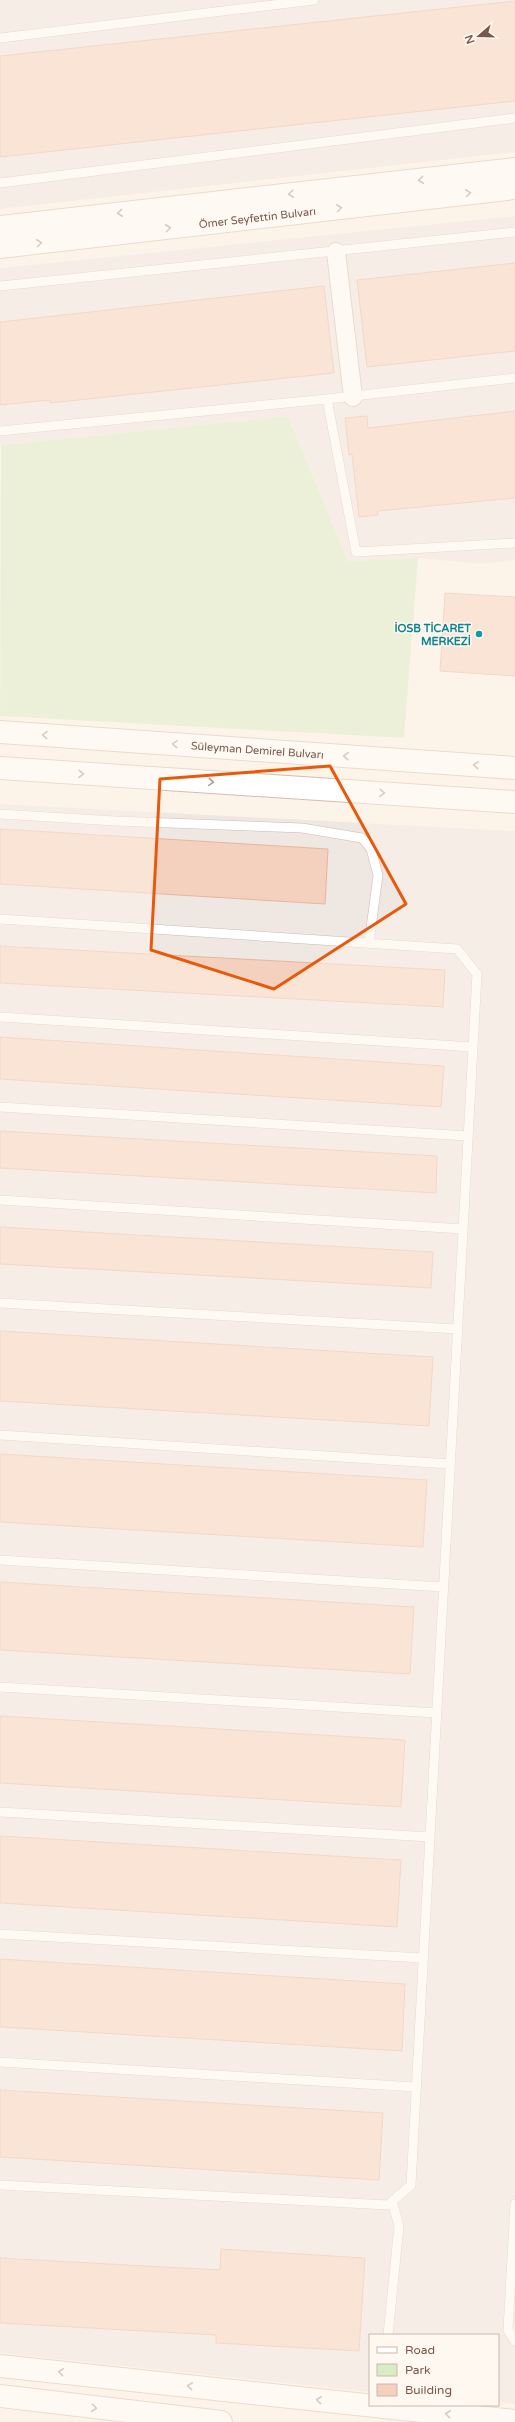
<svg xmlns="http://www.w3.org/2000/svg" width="515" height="2422" font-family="'Varela Round',sans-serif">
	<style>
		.industrial { fill: #eee7e2 }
		.green { fill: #d8ecc6 }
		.building { fill: #f4d0bf; stroke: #e7b59f }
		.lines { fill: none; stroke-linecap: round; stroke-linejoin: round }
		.lane-casing { stroke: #d0baad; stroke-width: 10 }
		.street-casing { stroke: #d0baad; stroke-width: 20 }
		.secondary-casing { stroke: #d6bcad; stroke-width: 24 }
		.lane { stroke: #fff; stroke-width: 9 }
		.street { stroke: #fff; stroke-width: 18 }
		.secondary { stroke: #fff; stroke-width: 22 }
		.oneway { stroke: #af9b92 }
		.marked { fill: none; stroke: #e8590c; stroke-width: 3; stroke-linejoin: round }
		.culture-dot { fill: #0f9aa8; stroke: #fff8f0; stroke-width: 1.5 }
		.labels { text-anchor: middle; stroke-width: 3; stroke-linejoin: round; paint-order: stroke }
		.street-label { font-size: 11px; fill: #79584a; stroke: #fff8f0 }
		.culture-label { font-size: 11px; font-weight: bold; fill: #0d838f; stroke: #fff8f0; text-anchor: end }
	</style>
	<rect width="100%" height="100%" fill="#fdf4e9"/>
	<path class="industrial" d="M0 0H515V152L0 209Z
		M515 216V560L481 564 418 558 348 561 288 416 0 445V268Z
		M0 804 515 831V2404L498 2403V2335H370V2392L0 2353Z"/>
	<path class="green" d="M288 416 348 561 418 558 404 738 0 716 1 445Z"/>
	<path class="building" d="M515 1V101L0 157V56Z
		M515 263V351L367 367 357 280Z
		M324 286 334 373 50 403V400L0 405V322Z
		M515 411V498L378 511V515L359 517 352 454 349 455 345 418 367 416 368 428Z
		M445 593 515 597V676L440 671Z
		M0 829 328 849 325 904 0 884Z
		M0 946 445 970 443 1007 0 983Z
		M0 1037 444 1066 441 1107 0 1079Z
		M0 1131 437 1156 436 1193 0 1168Z
		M0 1227 433 1252 431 1288 0 1264Z
		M0 1331 433 1357 429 1426 0 1401Z
		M0 1454 427 1480 423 1547 0 1522Z
		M0 1582 414 1607 410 1674 0 1650Z
		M0 1716 405 1740 401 1807 0 1783Z
		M0 1836 401 1860 397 1927 0 1903Z
		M0 1959 405 1984 402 2051 0 2027Z
		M0 2090 383 2113 379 2180 0 2157Z
		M221 2249 365 2258 359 2351 216 2343V2335L0 2323V2258L220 2270Z"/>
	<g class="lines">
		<defs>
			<path id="lane" d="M0 38 314 0
				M0 183 515 118
				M0 286 515 232
				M327 399 356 552 515 543
				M0 431 327 399 515 378
				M0 814 115 821 302 828 362 838 371 849 378 875 369 943
				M0 919 457 949 477 974 411 2185 388 2205 0 2185
				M0 1017 473 1047
				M0 1107 468 1136
				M0 1200 463 1229
				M0 1303 457 1329
				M0 1435 450 1464
				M0 1560 443 1587
				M0 1687 437 1713
				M0 1812 430 1837
				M0 1934 423 1958
				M0 2062 416 2087
				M515 2204 508 2330 515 2341
				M388 2335 399 2226 392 2201"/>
			<path id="street" d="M336 252 353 397"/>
			<g id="secondary">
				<path d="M0 227 515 169"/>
				<path id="s1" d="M0 247 515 188"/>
				<path id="s2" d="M0 732 515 768"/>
				<path d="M0 768 515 802"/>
				<path d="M0 2366 515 2421"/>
				<path d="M0 2396 221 2422"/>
			</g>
		</defs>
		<use href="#lane" class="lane-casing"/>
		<use href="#street" class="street-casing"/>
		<use href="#secondary" class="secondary-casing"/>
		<use href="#lane" class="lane"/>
		<use href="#street" class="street"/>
		<use href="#secondary" class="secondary"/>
	</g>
	<defs><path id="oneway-chevron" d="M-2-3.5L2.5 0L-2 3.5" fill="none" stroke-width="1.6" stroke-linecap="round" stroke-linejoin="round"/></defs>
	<g class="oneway">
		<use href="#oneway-chevron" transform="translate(421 180) rotate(174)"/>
		<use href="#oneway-chevron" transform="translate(468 193) rotate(-6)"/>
		<use href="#oneway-chevron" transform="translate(291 194) rotate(174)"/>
		<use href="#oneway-chevron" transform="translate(339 208) rotate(-7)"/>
		<use href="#oneway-chevron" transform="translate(120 213) rotate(174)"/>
		<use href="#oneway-chevron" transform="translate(168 228) rotate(-7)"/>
		<use href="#oneway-chevron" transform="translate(39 243) rotate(-7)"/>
		<use href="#oneway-chevron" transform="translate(45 735) rotate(-177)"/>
		<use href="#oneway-chevron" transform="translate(175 744) rotate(-176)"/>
		<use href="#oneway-chevron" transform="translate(346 756) rotate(-176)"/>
		<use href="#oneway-chevron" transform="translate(476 765) rotate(-176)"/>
		<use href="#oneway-chevron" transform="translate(81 774) rotate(4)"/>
		<use href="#oneway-chevron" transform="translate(211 782) rotate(4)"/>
		<use href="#oneway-chevron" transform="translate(382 793) rotate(4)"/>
		<use href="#oneway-chevron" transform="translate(61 2372) rotate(-174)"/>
		<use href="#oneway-chevron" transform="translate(190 2386) rotate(-174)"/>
		<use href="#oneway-chevron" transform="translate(319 2400) rotate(-174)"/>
		<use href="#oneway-chevron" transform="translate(94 2408) rotate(7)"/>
		<use href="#oneway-chevron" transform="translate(448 2414) rotate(-174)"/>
	</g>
	<path d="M0 0H515V2422H0ZM330 766 406 904 274 989 151 950 160 779Z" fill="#fdf4e9" fill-opacity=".55" fill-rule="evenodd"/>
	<path class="marked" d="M330 766 406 904 274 989 151 950 160 779Z"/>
	<circle class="culture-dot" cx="479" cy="634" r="4"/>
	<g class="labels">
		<g class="street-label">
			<text dy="4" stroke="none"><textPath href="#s1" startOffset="259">Ömer Seyfettin Bulvarı</textPath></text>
			<text dy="4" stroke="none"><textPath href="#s2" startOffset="258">Süleyman Demirel Bulvarı</textPath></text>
		</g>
		<g class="culture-label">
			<text x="471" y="632">İOSB TİCARET<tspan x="471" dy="13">MERKEZİ</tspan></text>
		</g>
	</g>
	<rect x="369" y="2334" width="130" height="72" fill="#fff8f0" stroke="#c9b8ae"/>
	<rect x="377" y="2347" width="20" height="6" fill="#ffffff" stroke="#c9b8ae"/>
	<text x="405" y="2354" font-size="12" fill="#79584a">Road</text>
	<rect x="377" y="2364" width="20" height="12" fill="#d8ecc6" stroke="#c9b8ae"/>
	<text x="405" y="2374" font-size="12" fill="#79584a">Park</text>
	<rect x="377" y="2384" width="20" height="12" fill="#f4d0bf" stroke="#c9b8ae"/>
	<text x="405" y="2394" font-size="12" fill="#79584a">Building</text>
	<g transform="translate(479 36) rotate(250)" stroke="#fff8f0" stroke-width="3" paint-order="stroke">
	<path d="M0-3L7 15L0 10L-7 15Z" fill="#79584a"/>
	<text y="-6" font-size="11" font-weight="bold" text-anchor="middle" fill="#79584a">N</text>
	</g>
</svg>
